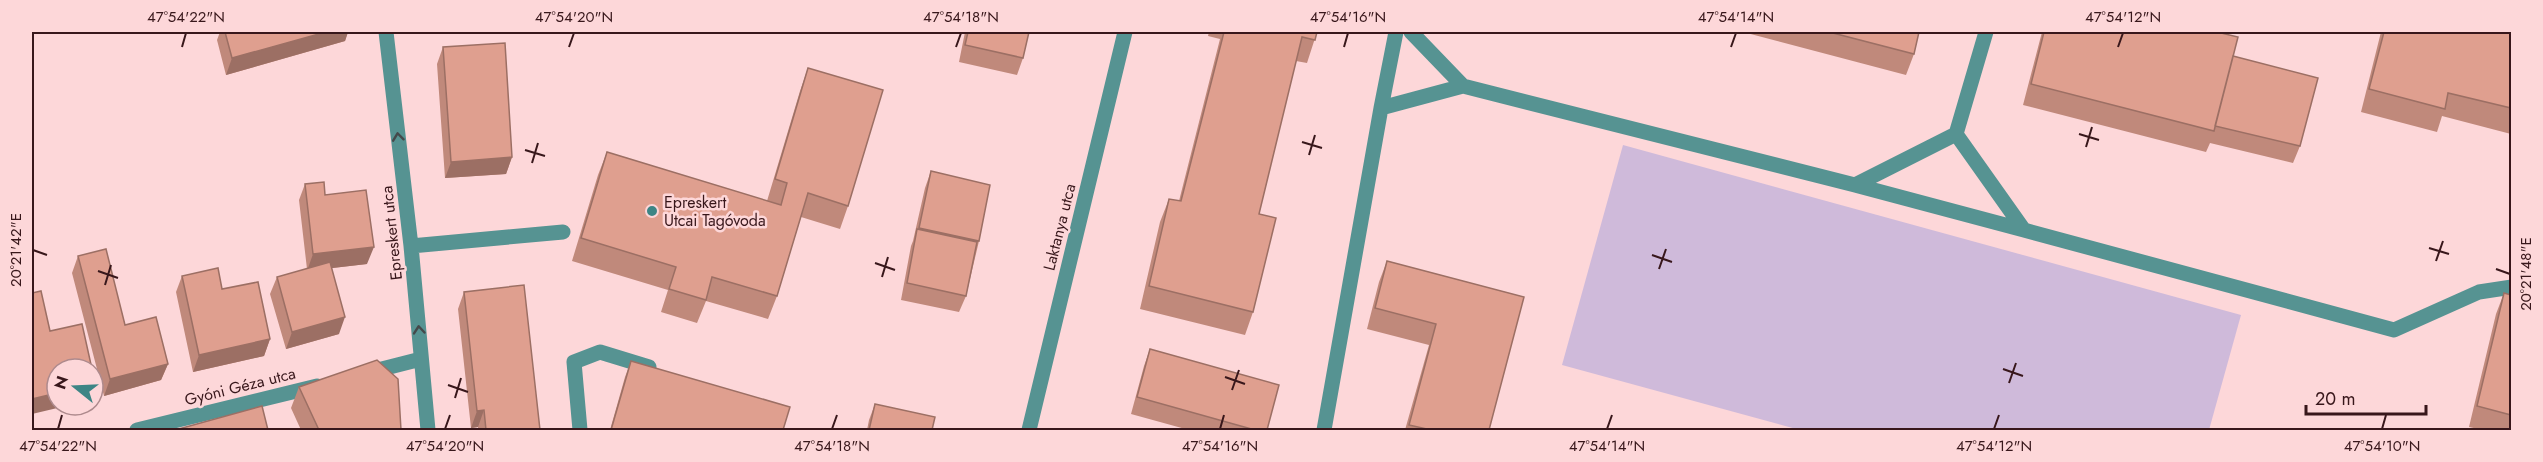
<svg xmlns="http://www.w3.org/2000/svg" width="2543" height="462" font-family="Jost,sans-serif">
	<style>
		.park { fill: #cfbada }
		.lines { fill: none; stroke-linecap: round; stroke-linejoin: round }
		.minor { stroke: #569392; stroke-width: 15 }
		.wall { fill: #c0897b }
		.shaded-wall { fill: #9c6f64 }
		.building { fill: #df9f8f; stroke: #9c6f64; stroke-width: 1.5 }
		.oneway { stroke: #44494b }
		.ticks { fill: none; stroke: #38171b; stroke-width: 2 }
		.poi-dot { fill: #3d8585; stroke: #fdd7d9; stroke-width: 2 }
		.labels { text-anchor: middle; stroke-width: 5; stroke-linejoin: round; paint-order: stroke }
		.poi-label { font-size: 16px; fill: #38171b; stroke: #fdd7d9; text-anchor: start }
		.street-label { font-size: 16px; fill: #38171b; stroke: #fdd7d9 }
		.neatline { fill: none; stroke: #38171b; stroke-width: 2 }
		.ticks-label { font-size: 15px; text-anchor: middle; fill: #38171b }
	</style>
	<rect width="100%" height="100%" fill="#fdd7d9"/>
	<path class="park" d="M1623 145 2241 315 2209 430H1800L1562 365Z"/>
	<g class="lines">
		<path class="minor" d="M386 32 411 246 428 430
			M1411 32 1463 86
			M1381 108 1396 32
			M1956 134 2024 230 2394 330 2479 292 2512 287
			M1855 185 2024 230
			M411 246 563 232
			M366 373 421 359
			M137 430 317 386
			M580 430 574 362 600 352 649 367
			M1029 430 1125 32
			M1324 430 1381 108 1463 86 1855 185 1956 134 1986 32"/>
	</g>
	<path class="wall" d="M220 32H348L345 41 226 75 217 40Z
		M965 32H1029L1023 58 1017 75 959 62Z
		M1209 32H1317L1307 63 1296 61 1259 214 1253 312 1245 335 1140 309 1160 222 1169 199 1179 201 1220 39 1208 36Z
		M1743 32H1919L1914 54 1906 75Z
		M2042 32H2217L2233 56 2300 146 2293 163 2210 143 2206 152 2023 105Z
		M2381 32H2511V134L2442 116 2437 132 2361 112Z
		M443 47 512 157 506 174 445 178 437 64Z
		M808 68 848 206 840 229 801 217 777 296 768 319 706 301 697 323 661 312 668 290 572 261 598 175 607 152 767 201 800 91Z
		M931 171 979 241 966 296 959 312 901 300 911 246 913 241 925 188Z
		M305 184 325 195 367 264 332 268 339 334 286 349 270 294 277 277 307 269 299 200Z
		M78 256 125 325 168 364 161 380 104 396 72 273Z
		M1387 261 1524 297 1489 430H1405L1429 345 1367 329 1379 282Z
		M182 276 222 289 270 339 264 356 193 372 176 292Z
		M464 292 540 430H478V427L471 428 458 309Z
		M2504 293 2511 295V430H2483L2469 427 2496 314Z
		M1150 349 1267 430H1189L1131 414 1144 366Z
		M631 361 783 430H610L625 377Z
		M299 387 401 430H301L291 408Z
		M875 404 932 430H867L869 420Z"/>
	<path class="shaded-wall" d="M326 32H348L345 41 226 75 232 58Z
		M512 157 506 174 445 178 451 162Z
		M374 247 367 264 307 271 313 254Z
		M345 317 339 334 286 349 292 332Z
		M270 339 264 356 193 372 199 355Z
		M168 364 161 380 104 396 110 379Z
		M57 393V405H70L32 414V399Z
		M484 410 478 427 471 428 477 411Z"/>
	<path class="building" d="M225 32H326L232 58Z
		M968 32H1029L1023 58 965 45Z
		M1224 32H1317L1315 40 1302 37 1259 214 1276 218 1253 312 1149 286 1169 199 1181 201Z
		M1829 32H1919L1914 54Z
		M2044 32H2217L2238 37 2214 131 2031 84Z
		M2384 32H2511V108L2448 93 2445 109 2369 89Z
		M505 43 512 157 451 162 443 47Z
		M2233 56 2318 78 2300 146 2215 126Z
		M808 68 883 90 848 206 808 193 777 296 712 277 706 300 669 289 676 267 581 238 607 152 781 205 787 183 775 179Z
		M931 171 990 185 979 241 919 228Z
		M324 182 325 195 366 190 374 247 313 254 305 184Z
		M917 229 977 242 966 296 907 283Z
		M106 249 125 325 156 317 168 364 110 379 78 256Z
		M1387 261 1524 297 1489 430H1431L1409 425 1436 324 1375 308Z
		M330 262 345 317 292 332 277 277Z
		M218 268 222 289 258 282 270 339 199 355 182 276Z
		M524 285 540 430H486L484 410 477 411 464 292Z
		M41 291 50 331 82 324 92 369H57V393L32 399V293Z
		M2504 293 2511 295V415L2477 406Z
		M1150 349 1279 385 1267 430H1255L1137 397Z
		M377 360 398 379 401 430H319L299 387Z
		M631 361 790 407 783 430H611Z
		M93 373 96 384H93Z
		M875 404 935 417 932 430H869Z
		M262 406 268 430H175Z"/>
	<defs><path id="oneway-chevron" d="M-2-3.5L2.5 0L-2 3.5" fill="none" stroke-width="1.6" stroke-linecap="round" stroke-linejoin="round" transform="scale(1.5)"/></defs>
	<g class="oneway">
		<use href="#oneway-chevron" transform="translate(398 137) rotate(-97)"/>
		<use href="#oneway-chevron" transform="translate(419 330) rotate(-95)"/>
	</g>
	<path class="ticks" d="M182 47 186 33M569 47 574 33M956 47 961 33M1344 47 1348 33M1731 47 1736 33M2118 47 2123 33M2079 134 2099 140M1302 142 1322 148M2086 147 2092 127M525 150 545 156M1309 155 1315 135M532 163 538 143M2429 248 2449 254M33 250 47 255M1652 255 1672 262M2436 261 2443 241M875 263 895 270M1659 269 1666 249M2496 269 2510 274M98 271 118 278M882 277 888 257M105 285 111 265M2003 369 2023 376M1225 377 1245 384M2009 383 2016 363M448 385 468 392M1232 390 1239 370M455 398 461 378M58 429 62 415M445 429 450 415M832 429 837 415M1220 429 1224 415M1607 429 1612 415M1994 429 1999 415M2382 429 2386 415"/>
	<circle class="poi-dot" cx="652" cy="211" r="6"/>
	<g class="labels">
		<g class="poi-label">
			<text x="664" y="208">Epreskert<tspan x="664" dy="18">Utcai Tagóvoda</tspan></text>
		</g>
		<g class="street-label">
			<text transform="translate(1059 227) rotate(-76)" y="6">Laktanya utca</text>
			<text transform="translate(391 233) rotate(-96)" y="6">Epreskert utca</text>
			<text transform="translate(240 386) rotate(-14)" y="6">Gyóni Géza utca</text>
		</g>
	</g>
	<rect width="2543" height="462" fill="none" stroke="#fdd7d9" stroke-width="66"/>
	<g transform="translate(75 387) rotate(288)"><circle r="28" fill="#fdd7d9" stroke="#ae8a8d" stroke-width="1.5"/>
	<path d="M0-4.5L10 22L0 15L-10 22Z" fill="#3d8585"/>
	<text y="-9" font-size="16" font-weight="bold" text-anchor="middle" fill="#38171b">N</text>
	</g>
	<path d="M2306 405v9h120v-9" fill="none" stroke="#38171b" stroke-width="3"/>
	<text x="2315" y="405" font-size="18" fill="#38171b" stroke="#fdd7d9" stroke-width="4.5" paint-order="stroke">20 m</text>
	<rect x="33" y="33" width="2477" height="396" class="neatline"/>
	<g class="ticks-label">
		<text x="186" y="22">47°54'22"N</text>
		<text x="574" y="22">47°54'20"N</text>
		<text x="961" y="22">47°54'18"N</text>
		<text x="1348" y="22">47°54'16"N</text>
		<text x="1736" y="22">47°54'14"N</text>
		<text x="2123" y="22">47°54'12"N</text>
		<text transform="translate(16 250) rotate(-90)" y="5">20°21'42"E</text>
		<text transform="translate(2526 274) rotate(-90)" y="5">20°21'48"E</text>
		<text x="58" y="451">47°54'22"N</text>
		<text x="445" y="451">47°54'20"N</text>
		<text x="832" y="451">47°54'18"N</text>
		<text x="1220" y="451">47°54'16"N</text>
		<text x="1607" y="451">47°54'14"N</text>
		<text x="1994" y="451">47°54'12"N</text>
		<text x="2382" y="451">47°54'10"N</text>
	</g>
</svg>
